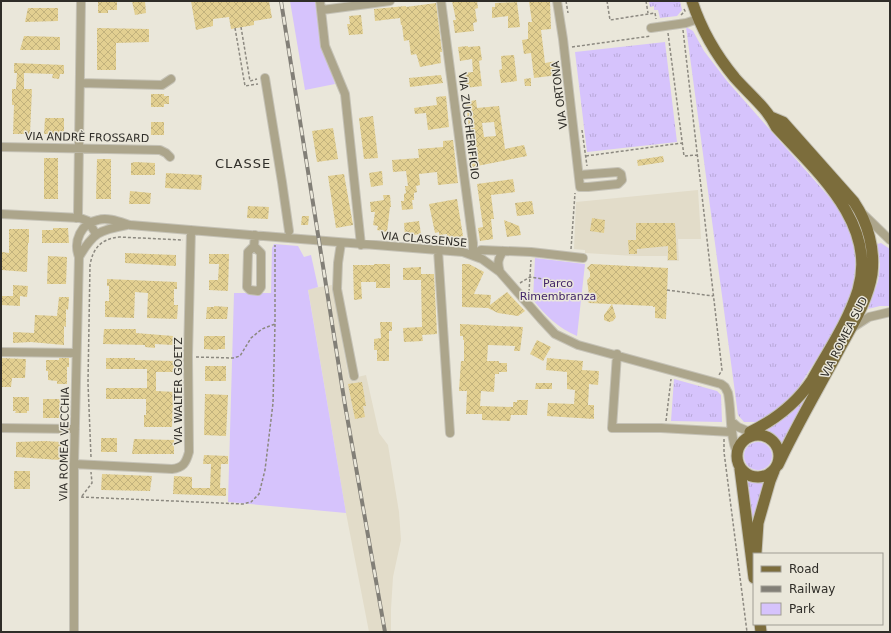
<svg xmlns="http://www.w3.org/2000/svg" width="891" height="633" font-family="'DejaVu Sans',sans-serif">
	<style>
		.built { fill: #e2dcc9 }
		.grass { fill: url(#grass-tufts) }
		.green { fill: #d6c3fc }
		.building { fill: url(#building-cross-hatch); fill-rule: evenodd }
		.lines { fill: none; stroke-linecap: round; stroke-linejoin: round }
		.minor-casing { stroke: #c5c2b6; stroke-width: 10 }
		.major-casing { stroke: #c5c2b6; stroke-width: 13 }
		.path { stroke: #8c8980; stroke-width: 1.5; stroke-dasharray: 3 2; stroke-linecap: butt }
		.minor { stroke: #aca58b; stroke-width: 8 }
		.major { stroke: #7c6d3c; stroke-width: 11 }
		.rail-casing { stroke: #827f77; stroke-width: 4 }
		.rail { stroke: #eae7da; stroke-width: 2.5; stroke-dasharray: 8; stroke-linecap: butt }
		.labels { text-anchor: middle; stroke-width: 3; stroke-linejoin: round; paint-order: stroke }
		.street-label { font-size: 11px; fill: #2f2d28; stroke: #eae7da }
		.park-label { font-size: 11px; fill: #432669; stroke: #eae7da }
		.quarter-label { font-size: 13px; letter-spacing: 1px; fill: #2f2d28; stroke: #eae7da }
	</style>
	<defs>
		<pattern id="grass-tufts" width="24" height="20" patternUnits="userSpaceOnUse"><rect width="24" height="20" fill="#d6c3fc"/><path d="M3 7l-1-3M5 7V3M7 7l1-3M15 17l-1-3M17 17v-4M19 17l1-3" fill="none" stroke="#b8a8d8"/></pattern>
		<pattern id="building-cross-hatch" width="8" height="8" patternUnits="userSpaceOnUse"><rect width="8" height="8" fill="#e2cf91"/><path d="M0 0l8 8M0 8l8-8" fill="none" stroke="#c2b27d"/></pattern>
	</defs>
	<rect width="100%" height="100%" fill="#eae7da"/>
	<path class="built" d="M698 190 701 239H678L679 261H667V256H634L585 253V250L574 249 576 202Z
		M332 285 349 379 366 375 379 433 388 445 399 512 401 540 393 577 391 609V632H369L346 513 308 289Z"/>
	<path class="grass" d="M649 1H680L682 10 677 16 660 18 658 10H654V6L650 7Z
		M686 27 693 31 704 51 727 81 831 199 845 219 854 243 856 261 854 280 851 296 830 338 795 393 784 405 770 416 756 422H744L738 415Z
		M665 42 677 142 587 152 575 52Z
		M881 243 890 249V306H880L868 309 878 281 880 264 877 244Z
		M674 379 717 391 721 395 722 422 671 421Z
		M814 385 782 445 776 436 762 431 779 422 799 405Z
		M744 456a14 14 0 1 1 28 0a14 14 0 1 1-28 0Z
		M747 481 756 482 765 481 753 521Z"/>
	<path class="green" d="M290 1H315L322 46 335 84 305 90Z
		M274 244 298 246 304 257 311 255 318 287 308 290 346 513 228 502 234 293H271L272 248Z
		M535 258 585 264 577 336C558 328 546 316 533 300Z"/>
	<path class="building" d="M98 1H117V10H108V13H98Z
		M132 1H145L146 13 135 15Z
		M191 1H269L272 18 254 21V25L231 29 229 17 213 19V26L196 30Z
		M452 1H477L478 8 475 9 477 22 473 23 474 31 455 33 453 20H456Z
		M529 1H550L551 29 541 30 545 63 556 61 558 75 534 78 531 53 524 54 522 40 528 39V22H532Z
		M517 2 520 27 508 28V16L492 18V7H495V3Z
		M436 3 442 52H440L441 63 420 67 417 56 416 54 411 55 409 40 404 41 402 25H401L400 18 375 21 374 9 406 6V7Z
		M28 8H58V21L25 22Z
		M361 15 363 34 349 35 347 24H350L349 16Z
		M97 28 149 29V42L116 43V70H97Z
		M24 36 60 37V50H20Z
		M468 46V47L480 46 482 60 479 61 482 86 465 88 463 73 473 72 472 59 460 61 458 47Z
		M514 55 517 81 501 83 499 70 502 69 501 56Z
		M14 63 64 65V74H60L59 79 52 78 53 74 24 73V89H32L30 134H13L14 105H12V89H16L17 73H14Z
		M441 75 443 83 410 87 409 78Z
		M531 78V86H525L524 79Z
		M151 94H164V96H169V104H164V107H151Z
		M446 96 449 127 428 130 426 113 415 114 414 108 437 105 436 97Z
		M476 100 477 108 499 106 505 149 524 145 527 156 472 167 469 147H471L466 102ZM494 122 496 136 484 137 482 123Z
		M373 116 378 158 364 159 359 118Z
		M45 118H64V134H44Z
		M151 122H164V135H151Z
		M333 128 338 159 317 162 312 131Z
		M453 140 458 183 438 185 437 172 419 174 420 185 416 186 417 192 414 193V200H412L413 209 402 210 401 201H404V194L406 193 405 186H408L406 171 393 172 392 160 419 158 418 149 443 147V141Z
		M663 156 664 162 638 166 637 160Z
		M44 158H58V199H44Z
		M97 159H111V199H96Z
		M135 162 155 163V175H131V163Z
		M382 171 383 185 371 187 369 173Z
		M166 173 202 175 201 190 165 188Z
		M344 174 353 225 336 228 328 176Z
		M513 179 515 192 491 195 494 219H491L493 239 480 241 478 228 483 227 477 184Z
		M130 191 151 193 150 204H129Z
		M383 195H390L391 207H390L387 232 377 230 378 226 373 225 375 212H371L370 202 384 200Z
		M457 199 463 236 453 238V236L447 237V234L439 235V232L435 233 429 204Z
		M532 201 534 214 517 216 515 203Z
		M248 206 269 207 268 219 247 218Z
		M302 216H309L308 225H301Z
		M592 218 605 220 604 233 590 231Z
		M504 220 519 226 521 235 507 237Z
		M419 221 421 234 405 236 404 223Z
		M636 223H675L677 260H668V246L637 249V254H629L628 240H636Z
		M53 228H68L69 243H42V230H53Z
		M9 229H29V243H28L27 272 2 270V252L9 253Z
		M125 253 176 255V266L125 263Z
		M209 254H229L228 291 209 290V280H218L219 264H209Z
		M48 256 67 257 66 284H47Z
		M374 264H390V288H376V282H361L362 299 354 300 353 265H374Z
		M462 264H469L484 272 474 294 491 295 490 305 507 292 525 311 518 316 498 313 488 308 462 307Z
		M591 264 668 268 666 319 655 318V307H653V306L589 303 585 298 589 295 587 280 590 277V272L587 268Z
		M421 267V274H434L437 334 422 335 423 341 404 342 403 328 422 327 421 280H403V268Z
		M107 279 177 282V289H174V305H178L177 319 147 318 148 293 135 292 134 318 105 317V301H109V286H107Z
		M13 285 28 286 27 297 20 296V306L1 305V296H13Z
		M59 297H69L68 310 66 309V327L64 326V345L31 342 13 343V332L34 333 35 315 57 316Z
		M612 304 616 317 613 321 609 322 604 320V315Z
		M214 306 228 307 227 319H206L207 307H214Z
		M380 322H392V331H389V361H377V350H374V339L381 338Z
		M460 324 523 327 520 351H514L515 346 488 345 487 361H499V363H507V372H499V374H495L494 392 481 391 480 406 513 407V402H517V400H528L527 415H511L510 421 482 420V414H466L467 391H459L461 361H464V340H463V336H460Z
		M104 329H136V333L173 336V345L155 344V348L145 347V345L103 344Z
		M204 336H225V349H218V350L204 349Z
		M537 340 551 347 543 361 530 354Z
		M1 358 26 359 25 378H12L11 387H1Z
		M59 358H69V367H67V384H57V381L48 380V371H46V360H59Z
		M106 358H135V360L176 361 175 372H156V391L176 392V403H173L172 427H144V415H146V399H106V388H147V369H106Z
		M547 358 583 361 582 370 599 371 598 385 589 384 588 405H594V419L547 416 548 403 574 404 575 390 567 389V372L546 370Z
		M205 366H226V381H205Z
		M362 382 366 406H363L365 417 355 419 348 384Z
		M536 383H552V389H535Z
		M205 394 228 395 226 436 204 435Z
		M13 397H29V411H27V413H15L16 411H13Z
		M43 399H60V418H43Z
		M101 438H117V452H101Z
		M134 439 174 440V454H132Z
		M45 441 61 442 60 460 16 457V442Z
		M204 455 228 456V464H221L220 488H226V496L173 494 174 476 192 477V488H210L211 464H203Z
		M14 471H30V489H14Z
		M102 474 152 476 150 491 101 490Z"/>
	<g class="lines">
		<defs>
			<path id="minor" d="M320 1 325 46 345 94 361 245
				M441 1 473 243V255
				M557 1 563 39 580 187H588L618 184 622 180 621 174 618 172 579 175
				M322 10 390 1
				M651 28 686 23 698 19
				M265 78 282 182 289 231
				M80 83 162 85 171 79
				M1 147 160 150 166 153 170 157
				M861 212 890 240
				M1 214 80 218 88 221 96 234
				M76 218 78 214 81 1
				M341 243 338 263 337 289 354 376
				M254 246 261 253V287L258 291 250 290 247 287 248 252 254 246 255 235
				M438 250 450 433
				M473 255 481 250 531 252 583 258
				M79 257C93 233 99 230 127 225
				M500 272C497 263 498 259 503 251
				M852 328 869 317 890 312
				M1 352 76 353
				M617 354 612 428H661L731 432
				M731 421 738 427 750 432 752 436
				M1 428 75 429
				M74 464 172 469C183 468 186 463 189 452L188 356 191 230
				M74 632V464L79 257C73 241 81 223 98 220 108 217 120 222 130 225 241 234 352 244 463 252L482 259 500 272 541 319 555 334 578 345 721 384 725 387 728 393C732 413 729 434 737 453"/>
			<path id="major" d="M692 1C701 29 716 55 735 78 749 94 767 108 776 127 816 171 878 224 858 290 848 322 828 351 812 380 796 404 775 420 750 432
				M771 117 783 122 854 202C868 223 875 249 872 274 868 300 853 324 841 346 820 386 797 424 778 465
				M737 456a21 21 0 1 1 42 0a21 21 0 1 1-42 0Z
				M740 469 754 578
				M756 553 758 523 770 481 774 471
				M760 624 761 632"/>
		</defs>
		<use href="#minor" class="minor-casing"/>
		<use href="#major" class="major-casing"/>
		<path class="path" d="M566 1 568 13
			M607 1 610 20 655 13 656 19
			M646 1 648 13
			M681 15 685 11 684 9
			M241 27 250 81 257 79
			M235 28 245 86 258 84
			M683 30 722 370 719 375
			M668 33 684 156 698 155
			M572 47 651 36
			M582 130 587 166
			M586 156 682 143
			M571 249 575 193
			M520 283 530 277 555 281
			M667 290 713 296
			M529 292 531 260
			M196 357 233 358 240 356 251 338 262 329 275 324
			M666 421 671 379
			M724 439V452L747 632
			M91 457 88 383 90 265C93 248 101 239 119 237L183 240
			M82 496 92 483 91 472
			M81 497 243 504 251 502 259 494 265 470 273 403 275 324V245"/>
		<use href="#minor" class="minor"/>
		<use href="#major" class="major"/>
		<defs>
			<path id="rail" d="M281 1 345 405 385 632"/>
		</defs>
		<use href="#rail" class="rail-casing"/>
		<use href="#rail" class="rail"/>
	</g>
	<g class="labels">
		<g class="street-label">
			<text transform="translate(559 95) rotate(-97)" y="4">VIA ORTONA</text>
			<text transform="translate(469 126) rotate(83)" y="4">VIA ZUCCHERIFICIO</text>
			<text transform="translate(87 137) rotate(1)" y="4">VIA ANDRÈ FROSSARD</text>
			<text transform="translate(424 239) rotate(5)" y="4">VIA CLASSENSE</text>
			<text transform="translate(844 337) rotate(-63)" y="4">VIA ROMEA SUD</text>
			<text transform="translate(178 391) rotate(-90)" y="4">VIA WALTER GOETZ</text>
			<text transform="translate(64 444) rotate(-89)" y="4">VIA ROMEA VECCHIA</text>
		</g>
		<g class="park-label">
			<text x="558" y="287">Parco<tspan x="558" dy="13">Rimembranza</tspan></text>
		</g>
		<g class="quarter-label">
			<text x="243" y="168">CLASSE</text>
		</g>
	</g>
	<rect width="891" height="633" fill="none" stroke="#2f2d28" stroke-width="4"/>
	<rect x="753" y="553" width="130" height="72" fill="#eae7da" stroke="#9f9d93"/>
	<rect x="761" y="566" width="20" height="6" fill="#7c6d3c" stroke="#9f9d93"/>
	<text x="789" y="573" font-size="12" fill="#2f2d28">Road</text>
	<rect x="761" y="586" width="20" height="6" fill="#827f77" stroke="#9f9d93"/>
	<text x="789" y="593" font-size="12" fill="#2f2d28">Railway</text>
	<rect x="761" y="603" width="20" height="12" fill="#d6c3fc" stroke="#9f9d93"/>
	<text x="789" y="613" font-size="12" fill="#2f2d28">Park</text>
</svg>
